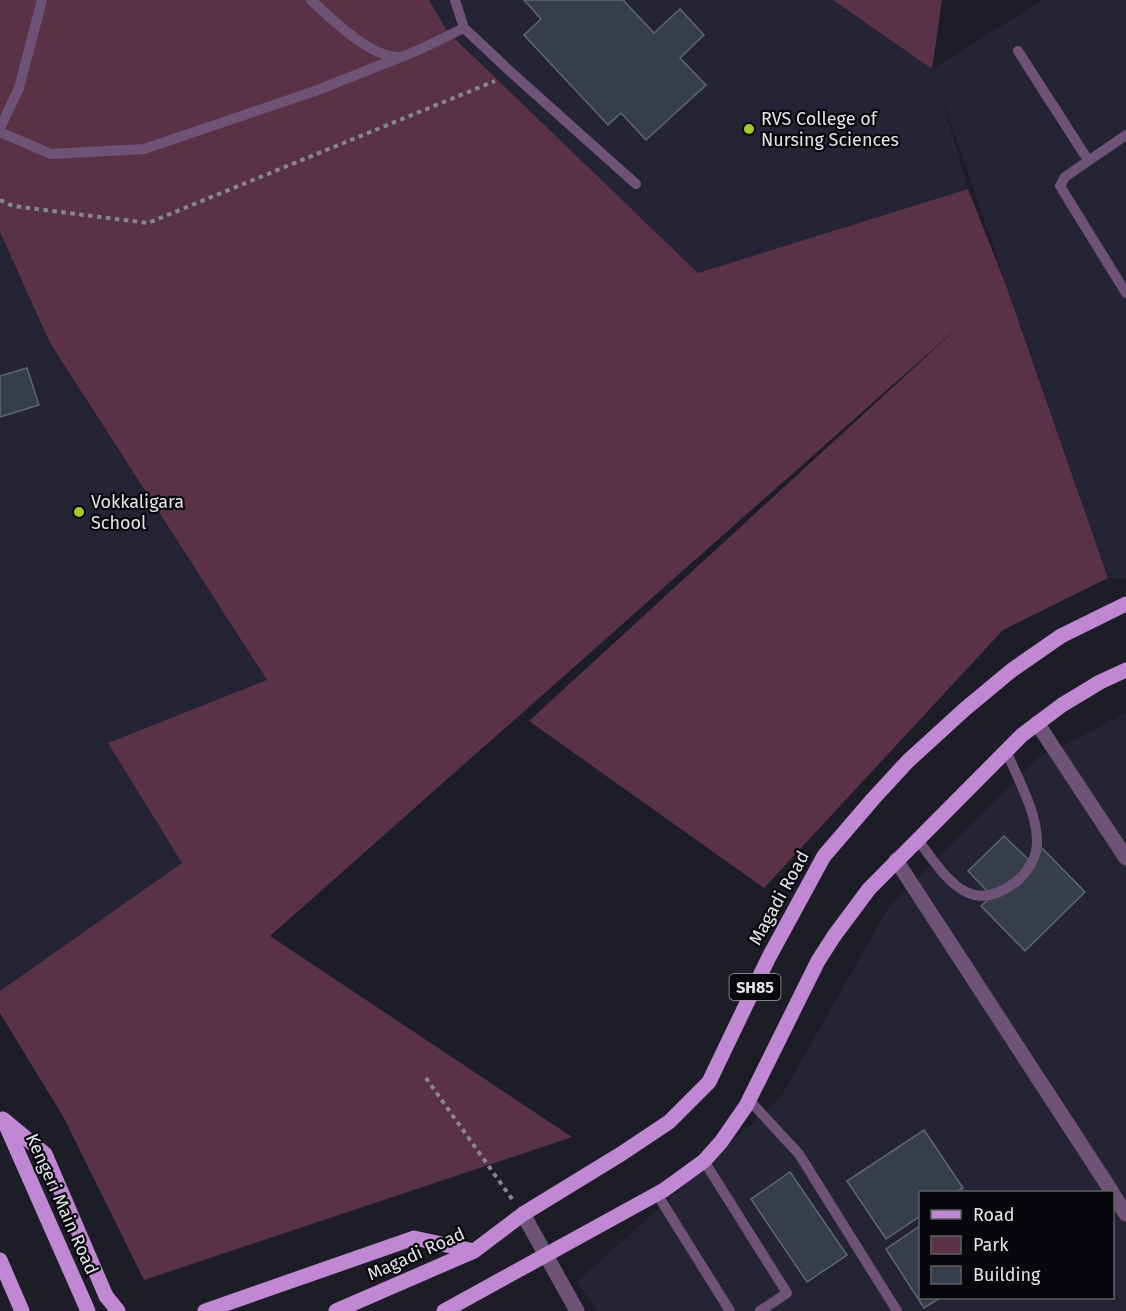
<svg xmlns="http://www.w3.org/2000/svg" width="1126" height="1311" font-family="'Fira Sans',sans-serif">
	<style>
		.built { fill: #242435; fill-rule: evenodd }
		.green { fill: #593345 }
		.building { fill: #363f49; stroke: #5d6671; stroke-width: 1.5 }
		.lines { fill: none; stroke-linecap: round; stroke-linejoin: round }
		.path { stroke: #86868f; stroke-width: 4; stroke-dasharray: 4.5 4.5; stroke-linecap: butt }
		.lane { stroke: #6e5377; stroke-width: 10 }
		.street { stroke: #6e5377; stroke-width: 15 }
		.primary { stroke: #c087d3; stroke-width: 15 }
		.poi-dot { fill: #a2c928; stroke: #07070c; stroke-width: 2 }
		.labels { text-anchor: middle; stroke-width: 4.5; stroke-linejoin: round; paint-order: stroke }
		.shield { fill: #07070c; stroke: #a1a1a8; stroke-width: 1.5 }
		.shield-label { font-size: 16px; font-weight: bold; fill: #e3e3eb }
		.poi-label { font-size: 18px; fill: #e3e3eb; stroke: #07070c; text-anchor: start }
		.street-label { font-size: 18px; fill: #e3e3eb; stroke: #07070c }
	</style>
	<rect width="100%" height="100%" fill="#1d1d27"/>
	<path class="built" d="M429 0H833L932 69 1043 0H1126V579L1108 578 940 92 968 189 698 273 447 30Z
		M0 232 50 344 267 680 108 743 183 863 0 991Z
		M1126 713V1311H597L577 1282 781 1097 888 908 1038 758ZM920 1192H1112V1298H920Z"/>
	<path class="green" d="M0 0H429L447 31 698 273 968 189 1006 285 1108 578 1003 630 764 888 529 721 965 321 270 936 572 1137 144 1280 64 1118 0 1013V991L182 863 108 743 267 680 50 343 0 232Z
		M833 0H942L932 69Z"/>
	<path class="building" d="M524 0H623L654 33 680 9 704 35 680 58 706 85 646 140 621 113 608 125 524 35 541 19Z
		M27 368 39 405 0 417V376Z
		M1004 836 1029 860 1041 847 1085 892 1025 951 981 906 992 896 968 871Z
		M924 1130 963 1188 956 1192H920V1216L886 1239 847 1181Z
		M790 1172 847 1255 807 1282 751 1199Z
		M920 1226V1298H940L924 1308 886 1249Z"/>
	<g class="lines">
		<path class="path" d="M0 200 13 206 148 223 495 81
			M426 1078 512 1199"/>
		<path class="lane" d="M311 0C332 19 370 58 400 57 409 56 453 33 464 28
			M455 0 464 28 513 74 636 184
			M1018 51 1088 160
			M0 128 19 88 42 0
			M0 132 51 154 144 149 315 91 401 57
			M1126 135 1065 177 1060 186 1126 293
			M917 839C944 874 969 920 1017 881 1029 870 1037 858 1037 842 1037 811 1017 778 1006 750
			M749 1100 799 1154 897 1311
			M704 1161 787 1293 760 1311
			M657 1194 730 1311"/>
		<path class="street" d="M1037 723 1126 858
			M896 860 1112 1192
			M1112 1193 1126 1214
			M523 1214 577 1311"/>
		<path class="primary" d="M3 1119 45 1154 106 1296 118 1311
			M5 1123 88 1311
			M0 1260 22 1311
			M205 1311 414 1238 474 1251
			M336 1311 474 1251 523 1214 621 1154 669 1122 709 1082 768 959 824 856 873 799 908 761 965 709 1012 670 1061 636 1126 604
			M444 1311 664 1190 704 1161 721 1142 746 1106 818 961 834 936 869 889 1022 735 1062 705 1100 682 1126 670"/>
	</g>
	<g class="poi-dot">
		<circle cx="749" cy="129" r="6"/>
		<circle cx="79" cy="512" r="6"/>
	</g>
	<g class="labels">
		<rect class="shield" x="729.5" y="974" width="51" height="26" rx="4.5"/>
		<g class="shield-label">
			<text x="755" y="993">SH85</text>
		</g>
		<g class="poi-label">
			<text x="761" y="125">RVS College of<tspan x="761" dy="21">Nursing Sciences</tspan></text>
			<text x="91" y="508">Vokkaligara<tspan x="91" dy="21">School</tspan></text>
		</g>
		<g class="street-label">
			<text transform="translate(779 898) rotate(-61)" y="6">Magadi Road</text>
			<text transform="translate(62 1204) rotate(66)" y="6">Kengeri Main Road</text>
			<text transform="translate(416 1254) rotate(-24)" y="6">Magadi Road</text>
		</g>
	</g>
	<rect x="919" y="1191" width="195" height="108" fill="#07070c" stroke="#5f5f65" stroke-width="1.5"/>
	<rect x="931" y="1210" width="30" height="9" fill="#c087d3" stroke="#5f5f65" stroke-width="1.5"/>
	<text x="973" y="1221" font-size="18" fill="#e3e3eb">Road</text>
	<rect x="931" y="1236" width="30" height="18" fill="#593345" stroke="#5f5f65" stroke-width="1.5"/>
	<text x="973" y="1251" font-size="18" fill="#e3e3eb">Park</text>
	<rect x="931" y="1266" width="30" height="18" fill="#363f49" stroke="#5f5f65" stroke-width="1.5"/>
	<text x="973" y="1281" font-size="18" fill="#e3e3eb">Building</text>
</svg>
